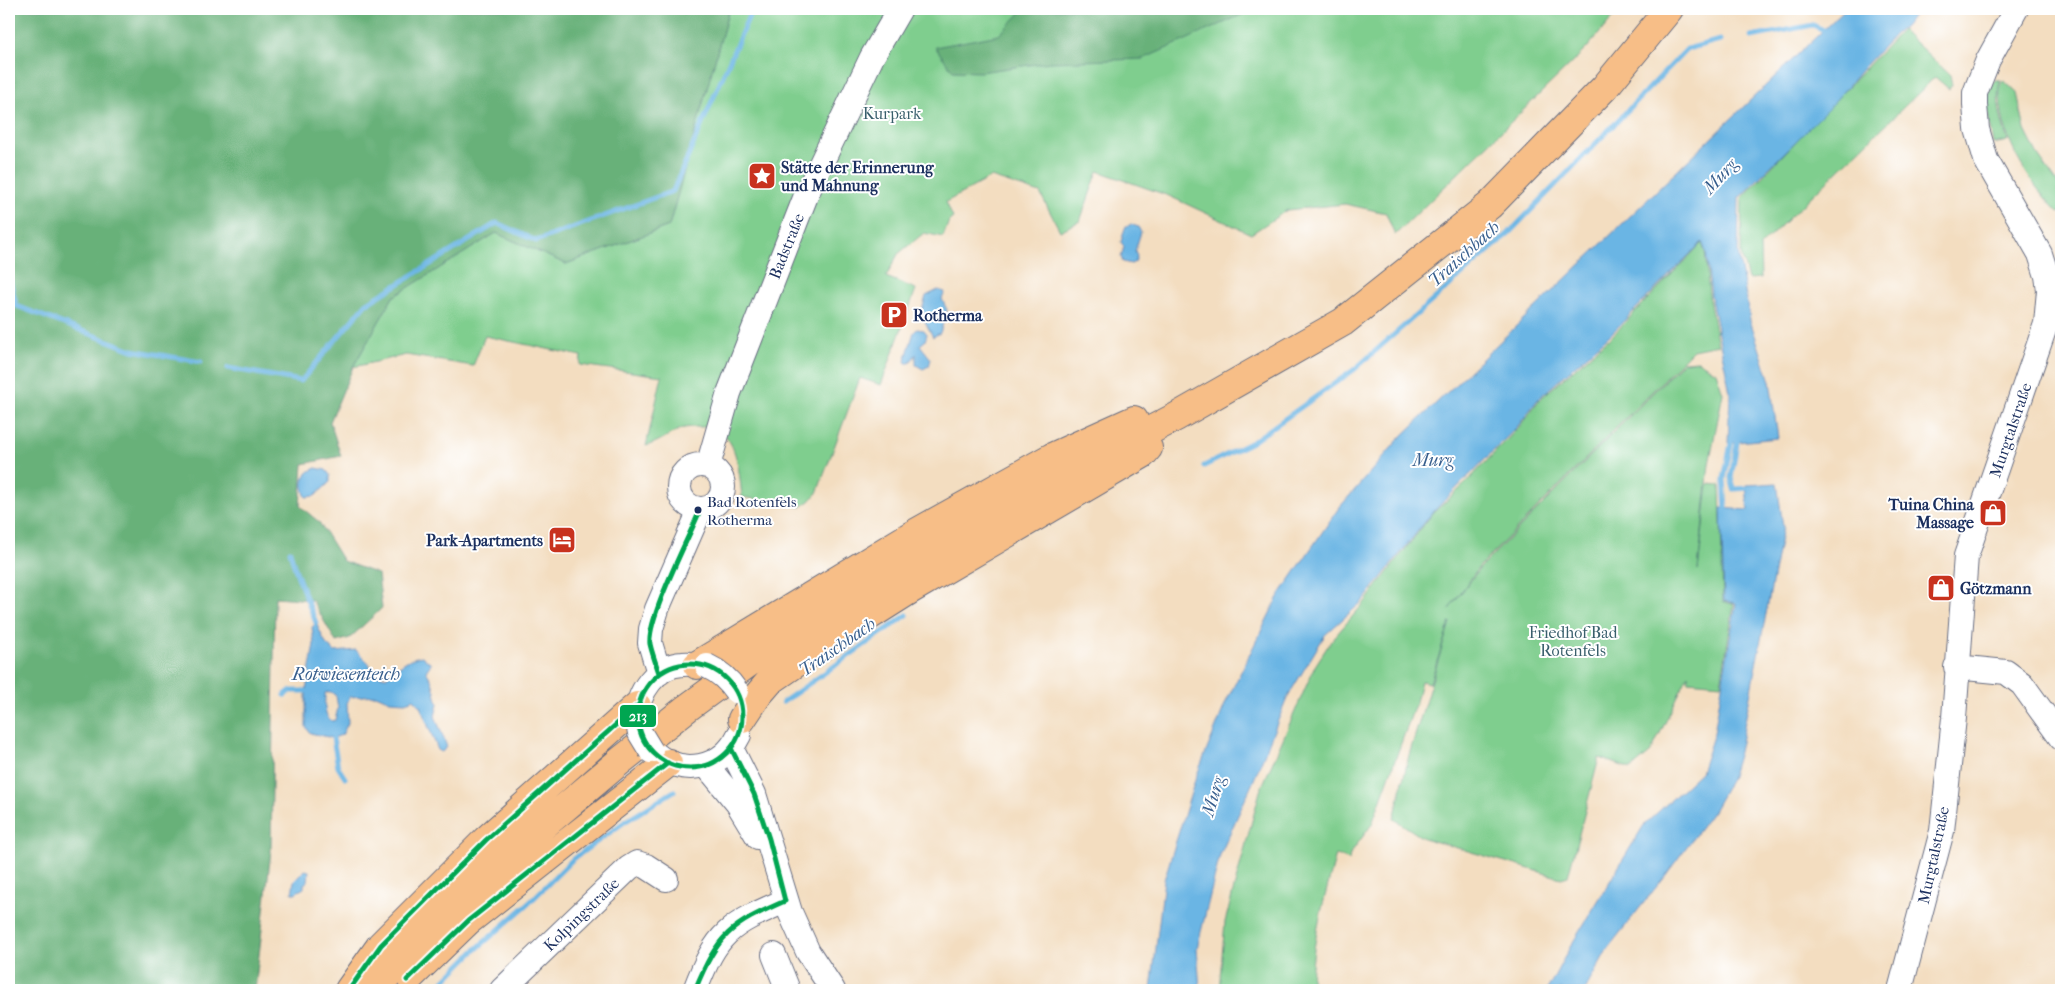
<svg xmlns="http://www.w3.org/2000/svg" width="2070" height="999" font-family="'IM FELL French Canon',serif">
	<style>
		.green { fill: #7fce8e; stroke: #4d7e76 }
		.forest { fill: #67b179; stroke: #41706c }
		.water { fill: #6bb5e4; stroke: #4372a1; fill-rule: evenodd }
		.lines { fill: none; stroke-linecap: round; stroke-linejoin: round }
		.stream { stroke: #6bb5e4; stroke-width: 5 }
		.minor-casing { stroke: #676c80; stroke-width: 26 }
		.major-casing { stroke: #676c80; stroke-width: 30 }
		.minor { stroke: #fff; stroke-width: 24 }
		.major { stroke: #f7be87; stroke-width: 28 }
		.minor-bridge-casing { stroke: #676c80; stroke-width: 26; stroke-linecap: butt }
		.minor-bridge { stroke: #fff; stroke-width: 24 }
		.bus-1-casing { stroke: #fff; stroke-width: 9 }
		.bus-1 { stroke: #00a651; stroke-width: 5 }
		.bus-dot { fill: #1b2f5e; stroke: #fff; stroke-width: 2 }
		.labels { text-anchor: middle; stroke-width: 4; stroke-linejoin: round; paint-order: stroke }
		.bus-label { font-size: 15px; fill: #1b2f5e; stroke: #fff; text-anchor: start }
		.park-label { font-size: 16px; fill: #395f6c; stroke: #fff }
		.poi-label { font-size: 16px; font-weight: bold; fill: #1b2f5e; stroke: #fff; text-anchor: start }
		.street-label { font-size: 16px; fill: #1b2f5e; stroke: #fff }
		.water-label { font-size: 18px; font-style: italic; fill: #375e8d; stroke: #fff }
		.line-badge { stroke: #fff; stroke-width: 2 }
		.badge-label { font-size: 14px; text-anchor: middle; font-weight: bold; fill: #fff }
	</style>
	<rect width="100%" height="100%" fill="#fff"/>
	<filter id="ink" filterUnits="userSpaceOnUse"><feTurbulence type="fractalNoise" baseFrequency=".02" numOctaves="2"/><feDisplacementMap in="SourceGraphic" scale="10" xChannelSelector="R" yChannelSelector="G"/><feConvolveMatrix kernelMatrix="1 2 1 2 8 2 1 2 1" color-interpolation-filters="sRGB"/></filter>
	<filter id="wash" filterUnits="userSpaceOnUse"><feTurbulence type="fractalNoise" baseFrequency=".0096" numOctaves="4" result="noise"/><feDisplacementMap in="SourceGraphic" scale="20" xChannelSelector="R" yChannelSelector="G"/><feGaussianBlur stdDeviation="1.12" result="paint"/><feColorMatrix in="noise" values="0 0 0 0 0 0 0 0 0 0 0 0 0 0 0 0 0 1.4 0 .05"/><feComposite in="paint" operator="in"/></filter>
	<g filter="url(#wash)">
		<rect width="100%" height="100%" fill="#f3ddc0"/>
		<path class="green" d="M729 9H1620L1586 49 1395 235 1386 213 1345 204 1287 210 1251 234 1169 196 1098 171 1080 221 1060 231 1040 193 991 177 946 202 953 218 949 221 943 237 924 233 898 254 886 277 916 289 881 385 860 378 817 493 810 501 801 507 742 497C739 470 737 423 700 427 694 427 686 427 681 429 667 435 662 441 646 446L662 376 580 365 581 356 485 336 473 366 406 355 353 367 393 297 496 233 566 264 669 226Z
			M1902 30 1950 75 1952 85 1949 89 1935 77 1760 246 1761 278 1748 279 1741 254 1742 198Z
			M1995 80H2001C1994 97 2002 124 2008 141L1993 144C1990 123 1982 98 1995 80Z
			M2003 80 2017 93 2025 130 2037 154 2061 188V211L2058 212C2030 183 2006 148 2001 107 2000 97 1998 90 2003 80Z
			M1702 243 1705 252 1710 304 1718 345 1693 350 1479 567 1449 609 1480 568 1683 362 1698 361 1716 372 1723 393 1709 464 1698 570 1708 484 1720 485 1723 602 1734 604 1721 684 1688 681V675L1651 752 1631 769 1599 758 1568 876 1561 878 1423 838 1394 819 1409 755 1450 622 1430 683 1421 681 1416 702 1372 824 1350 854 1349 860 1336 855C1324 900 1311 943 1311 990H1219L1225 922 1260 791 1315 666 1331 641 1365 602 1433 513 1465 484 1519 427 1540 399 1612 336Z"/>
		<path class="forest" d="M9 9H729L669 226 566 264 496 233 393 297 353 367 330 422 341 456 303 464 300 506 319 522 343 561 378 574 382 608 350 638 336 642 312 600 275 597 271 851 255 990H9Z
			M1024 9H1255L1143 59 1050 62 980 72 953 71 935 47 999 35Z"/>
		<path class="water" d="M1845 9H1918L1904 27 1895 34 1865 66 1828 109 1739 198 1738 252 1750 320 1770 381 1778 438 1728 443 1730 392 1712 304 1706 252 1702 242 1611 334 1539 398 1518 426 1432 513 1363 601 1325 635 1288 696 1253 782 1220 855 1197 948 1200 990H1151L1164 880 1196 777 1226 702 1278 597 1338 509 1399 439Z
			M1131 224 1138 227 1141 232 1135 251 1137 256 1135 262 1131 264 1123 262 1121 257 1124 247 1121 242 1125 228Z
			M938 290 945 292 942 299 947 310 940 333 933 337 921 314 926 296Z
			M917 329 924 330 927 334 925 341 920 345 931 359 929 366 923 369 916 365V354L910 363H906L905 361 914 332Z
			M316 468 326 470 330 475V482L315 496 306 497C300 484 302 473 316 468Z
			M1777 483 1783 527 1739 752 1731 779 1713 811 1665 876 1608 948 1585 990H1547L1570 947 1644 825 1701 772 1714 733 1736 603 1724 601 1721 508 1748 510 1746 485Z
			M316 623 326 644 335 652 356 650 368 662 374 674 386 677C399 667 406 658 422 656L431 664 426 671 432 681 438 704 435 716 447 747 442 752 438 750 420 706 414 699 405 702 390 701 376 695 350 697 347 703 348 723 342 735 333 738 310 733 306 727V691L314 644 312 627ZM331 692 336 696 338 708 335 720 332 721C323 715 325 704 325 693Z
			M305 870 309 871 308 881 304 884V888L295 893H292L294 881Z"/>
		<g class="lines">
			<path class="stream" d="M1751 37 1813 25 1830 33
				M9 277 16 304
				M9 303 132 350 201 362
				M228 368 301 381 366 304 497 223 536 241 673 191 752 9
				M1738 437 1731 478 1734 489 1752 488
				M1204 466 1252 442 1355 369 1509 233 1687 49 1720 40
				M1726 509 1724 479 1732 438
				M290 551C296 577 307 598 316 623
				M285 695 290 691H306
				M783 702 907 615
				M333 738 338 767 345 778
				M435 990 473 952 529 903 573 859 623 823 674 791"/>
		</g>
	</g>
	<g filter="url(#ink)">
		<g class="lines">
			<defs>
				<path id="minor" d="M679 487a22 22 0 1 1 44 0a22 22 0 1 1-44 0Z
					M708 466 729 393 807 193 872 57 900 9
					M1956 667 2006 672 2022 684 2061 738
					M659 673 650 643 651 629 657 609 698 515V510
					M637 718C637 692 656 665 683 664 691 663 699 665 707 666
					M731 748 754 794 790 912 808 952 833 990
					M653 752C681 777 722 770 739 735
					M706 765 738 804 758 837
					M774 955 788 990
					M502 990 629 868 637 863 646 866 666 879
					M695 990C717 932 729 925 785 901
					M1900 990 1942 831 1954 718 1966 556 2046 324 2049 290 2047 276 2040 254 1986 160 1977 129 1975 105V93L1988 60 2016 9"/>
				<path id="major" d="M697 665 910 536 1052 457 1134 420
					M742 719 758 695 770 681 815 650 910 590 1143 454 1148 448
					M410 977 468 921 668 763
					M349 990 381 945 486 840 637 706
					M373 990 452 909 518 847 619 762 687 708 757 657 826 613 986 520 1072 471 1176 417 1343 322 1490 205 1605 87 1669 9"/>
			</defs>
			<use href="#minor" class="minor-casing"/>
			<use href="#major" class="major-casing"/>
			<use href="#minor" class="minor"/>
			<use href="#major" class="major"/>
			<defs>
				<path id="minor-bridge" d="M707 666C720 672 728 679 736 691
					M637 718 640 733 651 751"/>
			</defs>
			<use href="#minor-bridge" class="minor-bridge-casing"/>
			<use href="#minor-bridge" class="minor-bridge"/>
			<defs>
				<path id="bus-1" d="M638 716a52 52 0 1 1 104 0a52 52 0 1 1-104 0Z
					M659 673C656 664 652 653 650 644 647 619 687 541 698 515V510
					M407 980 468 921 668 763
					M349 990 381 945 486 840 637 706
					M695 990C718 934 730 925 785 901L769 839 754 794 731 748"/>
			</defs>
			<use href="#bus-1" class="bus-1-casing"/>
			<use href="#bus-1" class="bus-1"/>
		</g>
	</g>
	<defs>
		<symbol id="sight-square" viewBox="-11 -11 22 22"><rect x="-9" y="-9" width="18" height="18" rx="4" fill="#c8321e" stroke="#fff"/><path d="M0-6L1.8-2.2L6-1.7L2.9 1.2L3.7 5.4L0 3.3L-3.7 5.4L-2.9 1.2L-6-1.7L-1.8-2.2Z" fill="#fff"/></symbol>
		<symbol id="parking-square" viewBox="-11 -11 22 22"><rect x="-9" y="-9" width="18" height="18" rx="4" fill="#c8321e" stroke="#fff"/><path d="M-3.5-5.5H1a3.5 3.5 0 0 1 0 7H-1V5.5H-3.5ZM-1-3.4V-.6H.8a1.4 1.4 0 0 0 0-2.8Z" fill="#fff"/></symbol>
		<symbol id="shop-square" viewBox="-11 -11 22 22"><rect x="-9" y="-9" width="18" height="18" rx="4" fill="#c8321e" stroke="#fff"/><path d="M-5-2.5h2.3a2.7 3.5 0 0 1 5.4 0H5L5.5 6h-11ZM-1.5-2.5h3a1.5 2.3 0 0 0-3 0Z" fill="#fff"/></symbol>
		<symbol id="hotel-square" viewBox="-11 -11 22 22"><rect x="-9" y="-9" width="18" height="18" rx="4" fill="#c8321e" stroke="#fff"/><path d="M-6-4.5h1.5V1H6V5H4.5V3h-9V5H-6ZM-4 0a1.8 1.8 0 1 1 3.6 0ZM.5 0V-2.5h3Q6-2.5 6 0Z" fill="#fff"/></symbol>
	</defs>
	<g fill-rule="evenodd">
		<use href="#sight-square" x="746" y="160" width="32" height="32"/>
		<use href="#parking-square" x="878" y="299" width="32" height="32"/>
		<use href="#shop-square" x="1977" y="497" width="32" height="32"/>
		<use href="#hotel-square" x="546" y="524" width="32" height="32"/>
		<use href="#shop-square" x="1925" y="572" width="32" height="32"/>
	</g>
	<circle class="bus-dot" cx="698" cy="510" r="4.5"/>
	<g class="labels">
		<g class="bus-label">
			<text x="707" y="507">Bad Rotenfels<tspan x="707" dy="18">Rotherma</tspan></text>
		</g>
		<g class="park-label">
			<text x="892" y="119">Kurpark</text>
			<text x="1573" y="638">Friedhof Bad<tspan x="1573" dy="18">Rotenfels</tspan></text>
		</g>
		<g class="poi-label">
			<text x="781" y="173">Stätte der Erinnerung<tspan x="781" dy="18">und Mahnung</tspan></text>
			<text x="913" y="321">Rotherma</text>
			<text x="1974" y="510" text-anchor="end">Tuina China<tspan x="1974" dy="18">Massage</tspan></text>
			<text x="543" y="546" text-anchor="end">Park-Apartments</text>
			<text x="1960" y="594">Götzmann</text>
		</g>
		<g class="street-label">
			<text transform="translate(786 246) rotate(-68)" y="6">Badstraße</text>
			<text transform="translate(2010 430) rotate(-71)" y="6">Murgtalstraße</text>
			<text transform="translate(1933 855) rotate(-78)" y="6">Murgtalstraße</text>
			<text transform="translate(581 914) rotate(-44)" y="6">Kolpingstraße</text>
		</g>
		<g class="water-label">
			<text transform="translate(1720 176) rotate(-47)" y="6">Murg</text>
			<text transform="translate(1464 254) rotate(-42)" y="6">Traischbach</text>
			<text x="1433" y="466">Murg</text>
			<text transform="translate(837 647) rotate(-35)" y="6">Traischbach</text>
			<text x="346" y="680">Rotwiesenteich</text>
			<text transform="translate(1213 796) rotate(-73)" y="6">Murg</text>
		</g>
	</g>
	<rect class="line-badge" x="619" y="704" width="38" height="24" rx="5" fill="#00a651"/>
	<g class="badge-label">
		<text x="638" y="721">213</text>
	</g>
	<rect width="2070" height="999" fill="none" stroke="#fff" stroke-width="30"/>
</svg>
